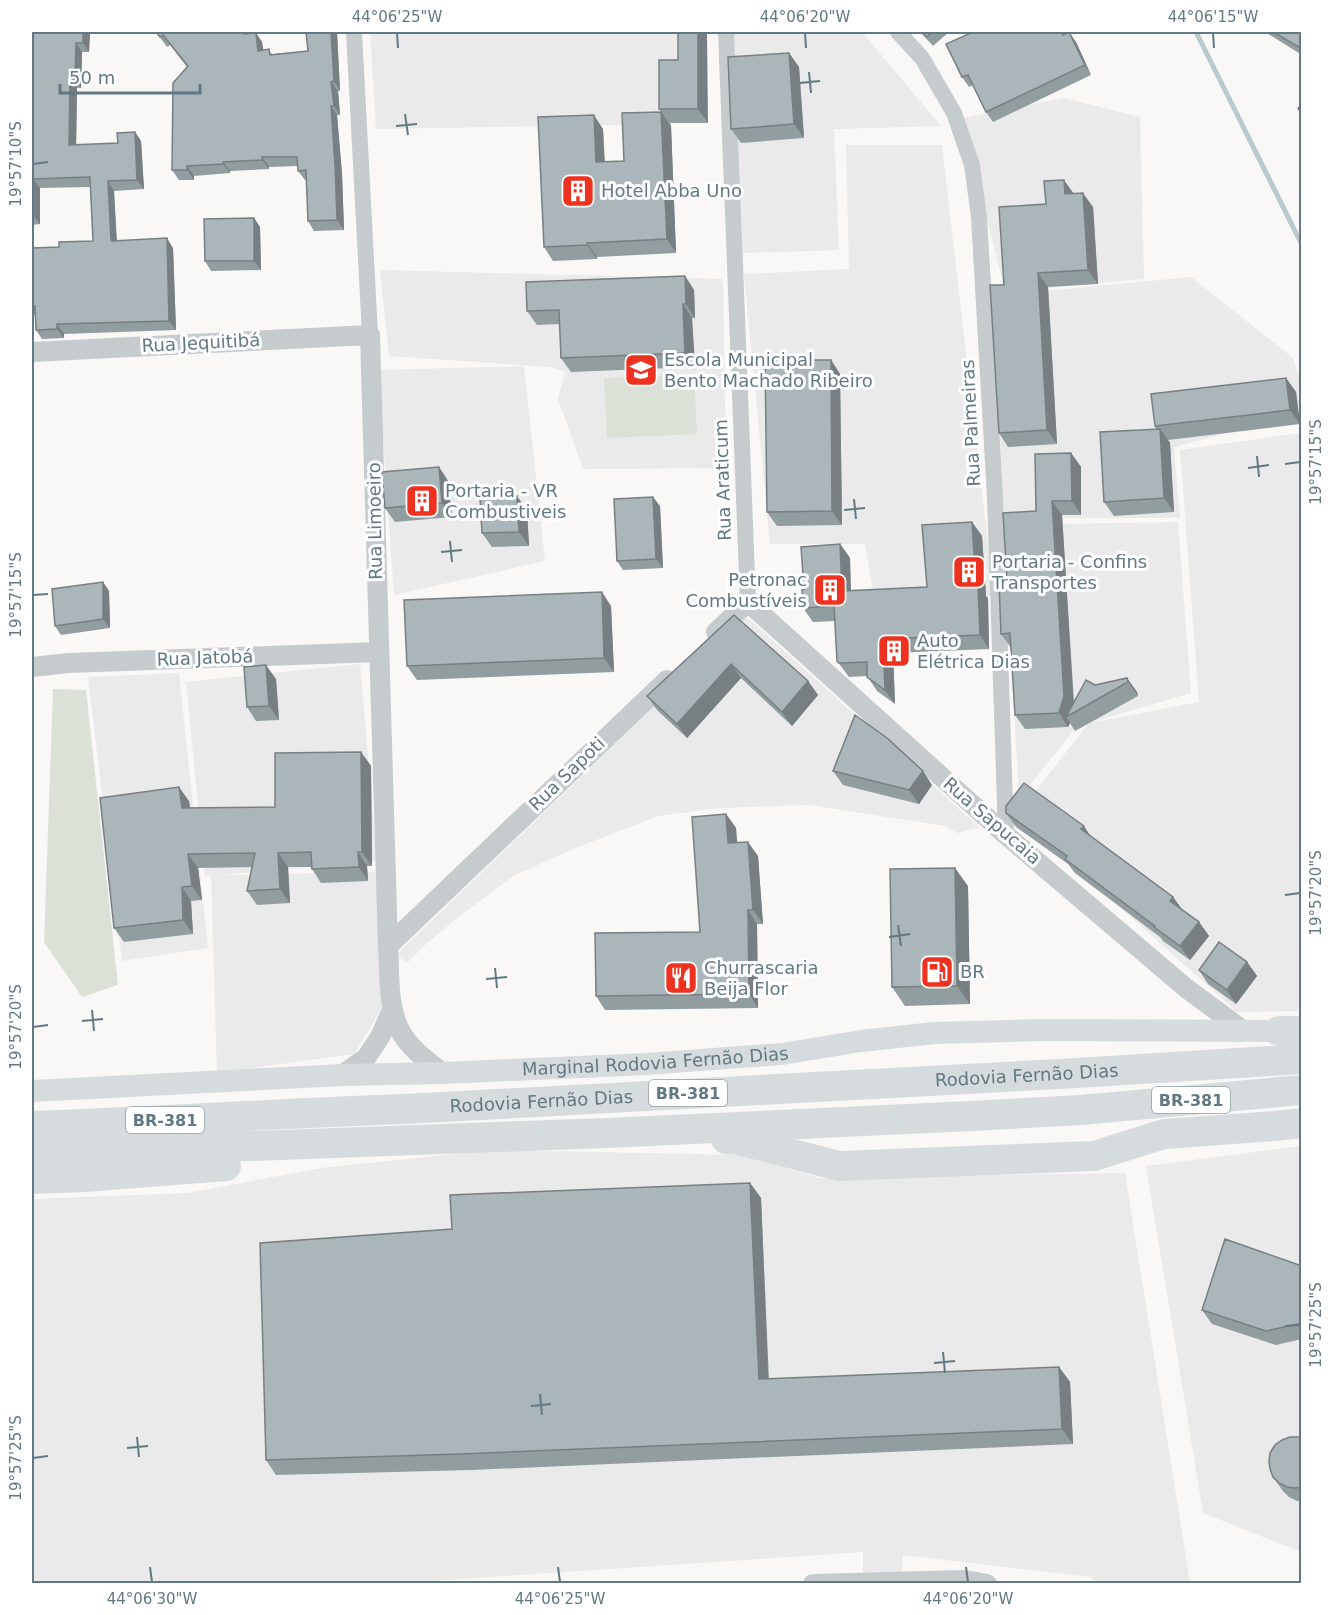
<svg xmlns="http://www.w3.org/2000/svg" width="1333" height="1615" font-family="'DejaVu Sans',sans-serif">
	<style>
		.built { fill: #e9eae9 }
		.green { fill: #dbe1d7 }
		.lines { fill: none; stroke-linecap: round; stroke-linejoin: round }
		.stream { stroke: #bacacc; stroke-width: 5 }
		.minor { stroke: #c6cbce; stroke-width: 16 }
		.tertiary { stroke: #c6cbce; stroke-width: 20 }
		.secondary { stroke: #d6dbde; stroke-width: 22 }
		.motorway { stroke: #d6dbde; stroke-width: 30 }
		.wall { fill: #929da0 }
		.shaded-wall { fill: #777f82 }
		.building { fill: #aab6ba; stroke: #777f82; stroke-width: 1.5 }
		.ticks { fill: none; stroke: #627983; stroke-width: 2 }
		.labels { text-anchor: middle; stroke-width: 6; stroke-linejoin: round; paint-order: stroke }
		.shield { fill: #fff; stroke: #91a1a8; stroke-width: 1.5 }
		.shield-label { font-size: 16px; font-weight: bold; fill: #627983 }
		.poi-label { font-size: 18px; fill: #627983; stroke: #fff; text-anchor: start }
		.street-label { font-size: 18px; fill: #627983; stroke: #fff }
		.neatline { fill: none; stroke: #627983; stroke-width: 2 }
		.ticks-label { font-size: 15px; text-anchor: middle; fill: #627983 }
	</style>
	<rect width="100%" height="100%" fill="#f9f8f6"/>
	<path class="built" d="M370 32H703L706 59 664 72 666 124 376 129Z
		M734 32H862L941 126 834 129 839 250 743 253Z
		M1064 98 1140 117 1144 279 1005 292 962 118Z
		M846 145H942L994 596 874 597 865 544H770L744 274 849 269Z
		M380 270 723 279 726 468 583 469 558 399 565 372 550 367 389 356Z
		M1191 277 1293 358 1301 384V414L1174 447 1180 518H1004L993 296Z
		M524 366 545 561 394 595 378 370Z
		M1301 433V1011L1237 1012 1017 815 1088 724 1074 730 1019 799 1004 525 1178 522 1191 693 1089 723 1199 702 1180 450Z
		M747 617 980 828 957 833 945 826 810 805 721 808 658 816 573 849 513 876 462 914 425 945 407 963 396 955Z
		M360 664 377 861 221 875 376 872 384 1005 354 1054 217 1073 211 876H205L186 682Z
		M179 673 208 948 122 961 88 677Z
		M1301 1146V1552L1203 1513 1146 1166Z
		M493 1150 741 1155 819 1178 1125 1173 1190 1583H1097L1090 1577 903 1555 901 1583H863V1552L401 1583 318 1581 289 1584 32 1583V1199L188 1193 321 1168Z"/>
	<path class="green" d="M694 374 697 434 607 438 604 378Z
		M53 689 86 690 118 985 82 997 44 942Z"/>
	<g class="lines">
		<path class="stream" d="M1196 32 1302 245"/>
		<path class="minor" d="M354 32 370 335
			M726 32 748 602
			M898 32 922 58 954 113 972 165 979 217 995 497 1006 835"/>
		<path class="tertiary" d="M32 352 370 335 388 946C390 975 387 1009 402 1034 412 1050 429 1063 443 1073
			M716 632 748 602 1006 835 1186 988 1244 1031
			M32 667 69 663 378 652
			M388 946 667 680
			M342 1075 366 1058 380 1037 392 1010
			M813 1584 965 1580 987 1584"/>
		<path class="secondary" id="s1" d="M32 1091 342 1075 443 1073 647 1064 782 1054 861 1041 934 1033 1042 1030 1279 1031"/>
		<g class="motorway">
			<path d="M1279 1031H1302"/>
			<path id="s2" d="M32 1126C156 1122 280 1113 405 1109L1077 1073 1302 1059"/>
			<path d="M726 1139 739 1140 839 1166 1094 1156 1164 1134 1275 1126 1302 1123"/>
			<path d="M32 1154 607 1133 971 1116 1081 1110 1302 1090"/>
			<path d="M32 1179 84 1177 226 1166"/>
		</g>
	</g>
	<path class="wall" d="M32 32H90L89 52H82L81 88H77L76 145 118 143 135 132 141 141 144 189 114 191 117 241 173 248 176 330 64 334V338L42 339 36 330 35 315 32 314V248L59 247 93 241 90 187 40 188V224L32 225Z
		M156 32H249V34L256 33 262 42 263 50 273 54 308 51 306 32H337L340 91H338L340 115H337L342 174 344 230 314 231 308 221 307 180H305L298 171V166L269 167V169L230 171V173L194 176V180H179L172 170 187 67 170 45 167 47Z
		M920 32H949L933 46Z
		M973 32H1063L1065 34 1076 42 1091 75 993 122 986 112 973 85 969 87 962 77Z
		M1265 32H1302V55Z
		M789 53 799 67 804 138 741 143 731 129Z
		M678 60 708 123H670L671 126 676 253 597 257V259L553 261 544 247 603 129 605 162 624 161 661 112 659 109Z
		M1073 194 1093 207 1098 284 1048 287 1057 444 1008 447 999 433 1004 285 1046 204Z
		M254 218 260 227 261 270 211 271 205 261Z
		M685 276 694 290 695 318H692L695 367 571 372 561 358 559 324 537 325 527 311Z
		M831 360 840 374 842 525 777 526 767 512Z
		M1286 378 1296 392 1300 424 1168 440 1170 443 1174 512 1114 516 1104 502 1156 429 1155 426Z
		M1071 453 1081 467V515H1062L1074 702 1095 685 1127 678 1137 692 1138 696 1075 731 1070 723 1068 727 1025 729 1015 715 1011 648 1001 634 1007 581 1036 511Z
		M439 467 448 481 452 517 395 522 385 508Z
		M660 506 663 568 623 570 617 561Z
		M527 510 529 546 492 547 482 533Z
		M972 522 982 536 986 596 988 598 989 649 893 653 895 704 877 691 867 676 849 677 837 661 835 621 813 622 803 608 804 589 840 544 850 558 851 591 927 587Z
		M103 582 109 591 110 628 61 635 55 626Z
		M611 606 614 672 417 680 407 666Z
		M734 615 808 681 818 695 792 726 741 678 687 738 657 710 647 696Z
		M276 679 279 720 256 721 247 707Z
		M361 752 371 766 372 866H367L368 881 321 883 312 869 311 867H288L290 903 257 905 247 891 252 867 198 868 202 900 191 901 193 934 124 942 114 928 189 801 190 808 275 807Z
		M833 771 932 785 919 804 843 785Z
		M1006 813 1091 836 1173 897 1182 909 1199 922 1209 936 1190 960 1163 941 1160 937 1075 873 1068 864 1016 827Z
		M726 814 736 828 737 843 758 856 763 924H757L758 1008 605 1010 596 996 700 932Z
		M968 886 970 1004 905 1006 892 987Z
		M1247 962 1257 976 1236 1004 1208 984 1199 970Z
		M750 1183 761 1198 769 1379 1059 1367 1070 1382 1073 1444 472 1470 276 1475 266 1460 452 1229Z
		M1302 1266V1339L1276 1345 1212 1324 1202 1310Z
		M1302 1438V1501H1297L1289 1497 1283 1491 1273 1477Z"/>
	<path class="shaded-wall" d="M83 32H90L89 52 83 43Z
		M331 32H337L340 91 334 81Z
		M698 32H707L708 123 698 109Z
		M1069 32 1076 42 1091 75 1085 65Z
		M256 33 262 42 265 60 258 51Z
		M76 43 82 52 81 88 75 78Z
		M789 53 799 67 804 138 794 124Z
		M70 78 77 88 76 154 69 145Z
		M331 82 338 91 340 115 334 106Z
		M331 106 337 115 342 174 344 230 337 220Z
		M661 112 671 126 676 253 667 239Z
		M594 115 603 129 605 176 596 162Z
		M135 132 141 141 144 189 137 180Z
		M262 157 269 167V169L262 160Z
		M223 162 230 171V173L223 164Z
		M187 166 194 176V180L187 170Z
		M33 179 40 188V224L33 215Z
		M1064 180 1074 194H1065Z
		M108 181 114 191 117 250 111 240Z
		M1083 193 1093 207 1098 284 1088 270Z
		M254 218 260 227 261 270 254 261Z
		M167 238 173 248 176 330 169 321Z
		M587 243 597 257V259L587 245Z
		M1038 273 1048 287 1057 444 1047 430Z
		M685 276 694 290 695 318 686 304Z
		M683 304 692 318 695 367 685 353Z
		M57 324 64 334V338L57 329Z
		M831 360 840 374 842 525 832 511Z
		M1286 378 1296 392 1300 424 1290 410Z
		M1160 429 1170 443 1174 512 1164 498Z
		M1071 453 1081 467V515L1072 501Z
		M439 467 448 481 452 517 442 503Z
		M517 496 527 510 529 546 519 532Z
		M653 497 660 506 663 568 656 559Z
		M1052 501 1062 515 1074 710 1066 717 1070 723 1068 727 1059 713Z
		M972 522 982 536 986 596 988 598 989 649 980 635Z
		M840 544 850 558 851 605 842 591Z
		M103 582 109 591 110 628 103 619Z
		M602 592 611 606 614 672 604 658Z
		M883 639 893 653 895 704 885 690Z
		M731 664 741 678 687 738 677 724Z
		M266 665 276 679 279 720 269 706Z
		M1127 678 1137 692 1138 696 1128 682Z
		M808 681 818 695 792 726 782 712Z
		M361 752 371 766 372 866 362 852Z
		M923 771 932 785 919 804 909 790Z
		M179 787 189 801 192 822 182 808Z
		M726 814 736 828 738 857 728 843Z
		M1084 826 1093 840 1081 829Z
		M748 842 758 856 763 924 753 910Z
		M358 852 367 866 368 881 359 867Z
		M278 853 288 867 290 903 280 889Z
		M188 854 198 868 202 900 192 886Z
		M955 868 968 886 970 1004 957 986Z
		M182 887 191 901 193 934 183 920Z
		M1173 897 1183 911 1170 901Z
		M748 910 757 924 758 1008 749 994Z
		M1199 922 1209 936 1190 960 1180 946Z
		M1247 962 1257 976 1236 1004 1227 990Z
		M750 1183 761 1198 769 1395 759 1379Z
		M1059 1367 1070 1382 1073 1444 1062 1429Z"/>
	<path class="building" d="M32 32H83V43H76L75 78H70L69 145 118 143 117 133 135 132 137 180 108 181 111 240 112 241 167 238 169 321 57 324V329L36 330 35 306 32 305V248L59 247V242L93 241 90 177 33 179V215H32Z
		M156 32H243L244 34 256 33 258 51 269 49 270 55 308 51 306 32H331L334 81 331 82 334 106H331L335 165 337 220 308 221 306 170 298 171 297 157H262V160L223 162V164L187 166V170H172L173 83 188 66 163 35 160 37Z
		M678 32H698V109H659V60H678Z
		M922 32H932L927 37Z
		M973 32H1061L1063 35 1069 32 1085 65 986 112 968 75 962 77 946 44Z
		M1273 32H1302V49Z
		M789 53 794 124 731 129 728 57Z
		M1302 102V111L1298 109Z
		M661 112 667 239 587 243V245L544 247 538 117 594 115 596 162 624 161 622 113Z
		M1064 180 1065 194 1083 193 1088 270 1038 273 1047 430 999 433 990 285H1004L999 207 1046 204 1044 181Z
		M254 218V261H205L204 219Z
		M685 276 686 304H683L685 353 561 358 559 310 527 311 526 282Z
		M765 360H831L832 511 767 512Z
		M1286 378 1290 410 1155 426 1151 394Z
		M1160 429 1164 498 1104 502 1100 432Z
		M1071 453 1072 501H1052L1064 696 1059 713 1015 715 1010 633 1001 634 999 582 1007 581 1003 513 1036 511 1035 454Z
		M439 467 442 503 385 508 382 472Z
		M517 496 519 532 482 533 480 498Z
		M653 497 656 559 617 561 614 499Z
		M972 522 976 585H978L980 635 883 639 885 690 867 677V662L839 663 837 661 834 606 803 608 802 589H804L801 547 840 544 842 591 927 587 922 525Z
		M103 582V619L55 626 52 589Z
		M602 592 604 658 407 666 404 600Z
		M734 615 808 681 782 712 731 664 677 724 647 696Z
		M266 665 269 706 247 707 244 667Z
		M1127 678 1128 682 1066 717 1086 680 1095 685Z
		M855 715 887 738 923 771 909 790 833 771Z
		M361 752 362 852H358L359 867 312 869 311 852 278 853 280 889 247 891 255 853 188 854 192 886 182 887 183 920 114 928 100 798 179 787 182 808 275 807V753Z
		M1024 783 1084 826 1081 829 1173 897 1170 901 1199 922 1180 946 1154 927 1155 926 1065 859 1067 856 1006 813V806Z
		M726 814 728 843 748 842 753 910H748L749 994 596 996 595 933 700 932 692 817Z
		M955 868 957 986 892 987 890 869Z
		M1219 942 1247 962 1227 990 1199 970Z
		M750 1183 759 1379 1059 1367 1062 1429 461 1454 266 1460 260 1243 452 1229 450 1195Z
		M1225 1239 1302 1266V1323L1266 1331 1202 1310Z
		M1290 1437H1299L1302 1438V1487L1295 1488 1287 1487 1279 1483 1273 1477 1270 1469 1269 1461 1270 1453 1275 1445 1282 1440Z"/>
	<path class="ticks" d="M397 33 398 48M805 33 806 48M1213 33 1214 48M809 72 811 93M799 83 820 81M405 114 408 135M396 126 417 124M33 164 48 162M1257 456 1259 477M1285 464 1300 462M1248 468 1269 465M854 499 856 519M844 510 865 508M450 541 452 562M441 552 462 550M33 595 48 594M1285 895 1300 893M898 925 901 946M889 937 910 934M495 968 497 988M486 979 507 977M92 1010 94 1031M82 1021 103 1019M33 1027 48 1025M1285 1326 1300 1325M943 1352 945 1373M934 1363 955 1361M540 1394 542 1415M531 1406 551 1404M137 1437 139 1457M127 1448 148 1446M33 1458 48 1456M150 1567 152 1582M558 1567 560 1582M966 1567 968 1582"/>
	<defs>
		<symbol id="building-square" viewBox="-11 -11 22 22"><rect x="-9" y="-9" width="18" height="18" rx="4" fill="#ee3220" stroke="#fff"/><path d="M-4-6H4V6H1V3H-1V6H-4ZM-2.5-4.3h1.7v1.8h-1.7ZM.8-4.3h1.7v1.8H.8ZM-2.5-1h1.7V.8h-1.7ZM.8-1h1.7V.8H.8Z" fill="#fff"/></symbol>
		<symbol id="school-square" viewBox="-11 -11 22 22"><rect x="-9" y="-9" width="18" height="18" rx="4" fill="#ee3220" stroke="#fff"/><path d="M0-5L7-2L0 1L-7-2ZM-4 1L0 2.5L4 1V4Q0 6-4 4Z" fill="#fff"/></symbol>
		<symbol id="fuel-square" viewBox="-11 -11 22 22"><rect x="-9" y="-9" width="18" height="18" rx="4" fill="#ee3220" stroke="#fff"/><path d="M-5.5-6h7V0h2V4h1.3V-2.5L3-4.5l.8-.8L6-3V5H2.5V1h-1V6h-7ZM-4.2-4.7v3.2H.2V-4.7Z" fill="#fff"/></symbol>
		<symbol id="restaurant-square" viewBox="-11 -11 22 22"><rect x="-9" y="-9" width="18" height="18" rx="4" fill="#ee3220" stroke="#fff"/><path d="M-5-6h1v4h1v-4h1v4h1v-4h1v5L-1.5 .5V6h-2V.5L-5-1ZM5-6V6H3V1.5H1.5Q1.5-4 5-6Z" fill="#fff"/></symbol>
	</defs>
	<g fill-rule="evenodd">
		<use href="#building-square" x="559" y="172" width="38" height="38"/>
		<use href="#school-square" x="622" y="351" width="38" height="38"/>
		<use href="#building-square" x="403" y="482" width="38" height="38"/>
		<use href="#building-square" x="950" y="553" width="38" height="38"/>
		<use href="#building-square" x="811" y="571" width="38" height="38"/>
		<use href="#building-square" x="875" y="632" width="38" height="38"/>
		<use href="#fuel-square" x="918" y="953" width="38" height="38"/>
		<use href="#restaurant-square" x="662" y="959" width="38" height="38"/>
	</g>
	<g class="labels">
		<g class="shield">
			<rect x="649" y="1080" width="78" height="26" rx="4.5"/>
			<rect x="1152" y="1087" width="78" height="26" rx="4.5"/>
			<rect x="126" y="1107" width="78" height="26" rx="4.5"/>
		</g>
		<g class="shield-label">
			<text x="688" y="1099">BR-381</text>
			<text x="1191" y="1106">BR-381</text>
			<text x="165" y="1126">BR-381</text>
		</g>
		<g class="poi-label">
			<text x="601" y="197">Hotel Abba Uno</text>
			<text x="664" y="366">Escola Municipal<tspan x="664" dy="21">Bento Machado Ribeiro</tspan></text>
			<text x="445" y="497">Portaria - VR<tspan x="445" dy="21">Combustiveis</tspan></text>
			<text x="992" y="568">Portaria - Confins<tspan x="992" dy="21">Transportes</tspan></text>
			<text x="807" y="586" text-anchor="end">Petronac<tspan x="807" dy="21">Combustíveis</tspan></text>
			<text x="917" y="647">Auto<tspan x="917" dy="21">Elétrica Dias</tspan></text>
			<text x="704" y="974">Churrascaria<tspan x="704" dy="21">Beija Flor</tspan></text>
			<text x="960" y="978">BR</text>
		</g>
		<g class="street-label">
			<text transform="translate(201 343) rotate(-3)" y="6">Rua Jequitibá</text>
			<text transform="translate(971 423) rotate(-93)" y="6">Rua Palmeiras</text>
			<text transform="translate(723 480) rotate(-92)" y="6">Rua Araticum</text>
			<text transform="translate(375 521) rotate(-91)" y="6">Rua Limoeiro</text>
			<text transform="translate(205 658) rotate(-2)" y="6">Rua Jatobá</text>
			<text transform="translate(567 774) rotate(-44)" y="6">Rua Sapoti</text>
			<text transform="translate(992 821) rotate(41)" y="6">Rua Sapucaia</text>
			<text dy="6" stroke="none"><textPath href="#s1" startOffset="624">Marginal Rodovia Fernão Dias</textPath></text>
			<text dy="6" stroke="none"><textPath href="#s2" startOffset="996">Rodovia Fernão Dias</textPath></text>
			<text dy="6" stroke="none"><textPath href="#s2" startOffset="510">Rodovia Fernão Dias</textPath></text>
		</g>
	</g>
	<rect width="1333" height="1615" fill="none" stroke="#ffffff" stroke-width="66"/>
	<path d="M60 84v9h140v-9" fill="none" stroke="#627983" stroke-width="3"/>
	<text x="69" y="84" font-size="18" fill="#627983" stroke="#ffffff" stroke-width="4.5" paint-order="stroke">50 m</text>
	<rect x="33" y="33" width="1267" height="1549" class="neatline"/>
	<g class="ticks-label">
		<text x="397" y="22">44°06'25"W</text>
		<text x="805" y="22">44°06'20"W</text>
		<text x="1213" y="22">44°06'15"W</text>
		<text transform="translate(16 164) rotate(-90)" y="5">19°57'10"S</text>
		<text transform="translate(1316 462) rotate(-90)" y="5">19°57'15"S</text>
		<text transform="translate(16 595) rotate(-90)" y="5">19°57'15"S</text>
		<text transform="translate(1316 893) rotate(-90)" y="5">19°57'20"S</text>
		<text transform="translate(16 1027) rotate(-90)" y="5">19°57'20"S</text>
		<text transform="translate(1316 1325) rotate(-90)" y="5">19°57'25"S</text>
		<text transform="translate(16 1458) rotate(-90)" y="5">19°57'25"S</text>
		<text x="152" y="1604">44°06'30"W</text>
		<text x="560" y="1604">44°06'25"W</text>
		<text x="968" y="1604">44°06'20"W</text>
	</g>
</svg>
